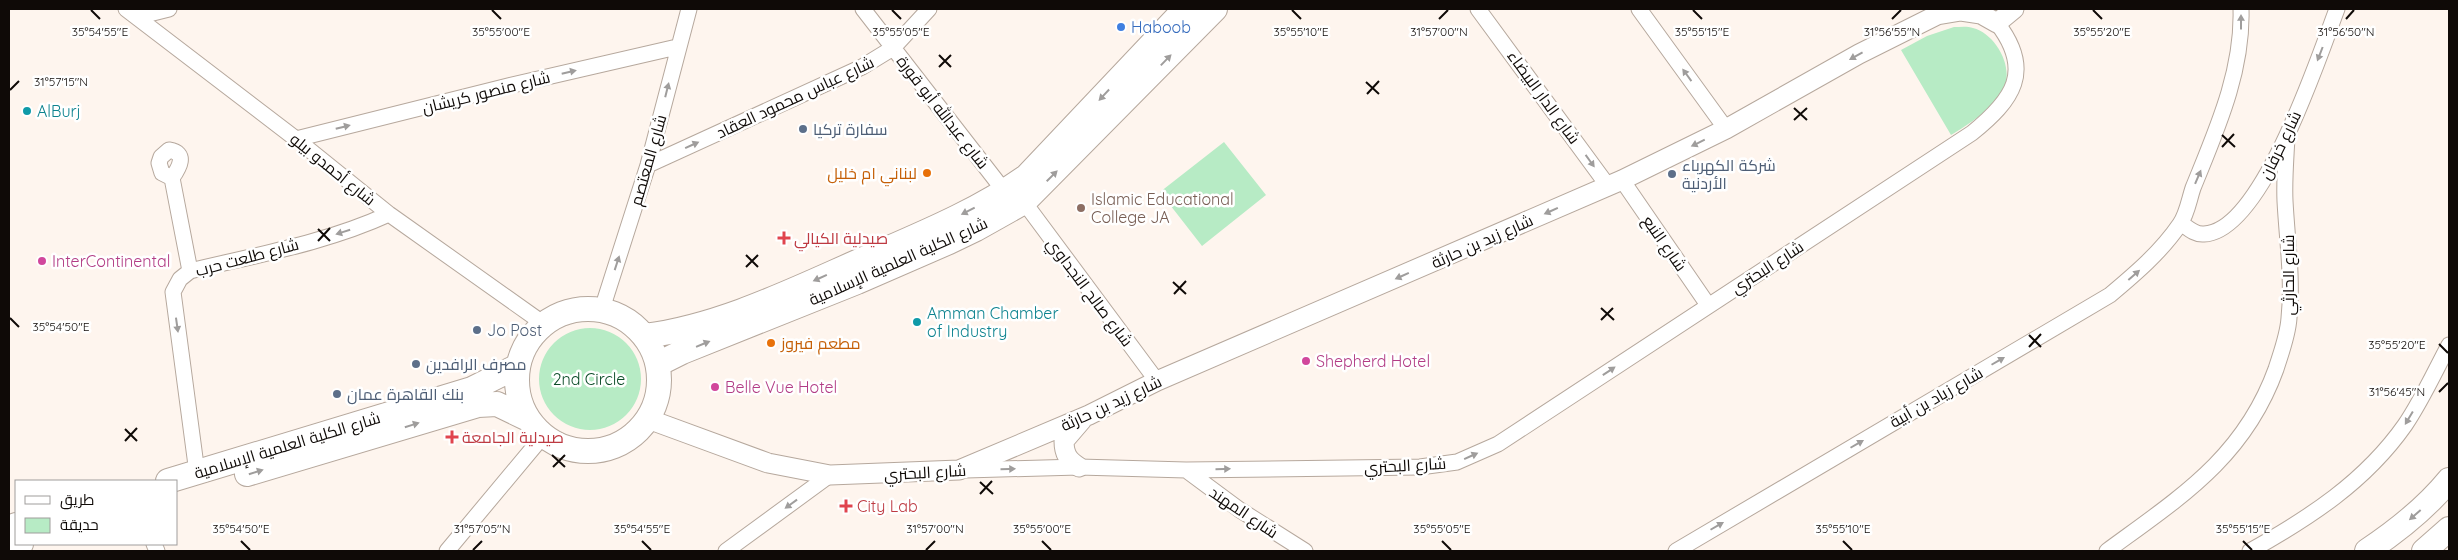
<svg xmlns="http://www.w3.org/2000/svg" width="2458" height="560" font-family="Quicksand,Cairo,sans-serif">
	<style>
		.green { fill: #b7ebc5 }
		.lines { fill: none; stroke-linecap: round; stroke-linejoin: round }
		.minor-casing { stroke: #b6a89d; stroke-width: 17 }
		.tertiary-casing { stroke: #b6a89d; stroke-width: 21 }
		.primary-casing { stroke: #b6a89d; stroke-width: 26 }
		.minor { stroke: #fff; stroke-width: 15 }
		.tertiary { stroke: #fff; stroke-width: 19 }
		.primary { stroke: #fff; stroke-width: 24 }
		.oneway { fill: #9f9d9c }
		.ticks { fill: none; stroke: #0f0a07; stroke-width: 2 }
		.shop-dot { fill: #3f7fe0; stroke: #fff; stroke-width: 2 }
		.culture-dot { fill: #0f9aa8; stroke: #fff; stroke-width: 2 }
		.service-dot { fill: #5c6f8a; stroke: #fff; stroke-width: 2 }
		.food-dot { fill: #e8710a; stroke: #fff; stroke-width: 2 }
		.education-dot { fill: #8d6e63; stroke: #fff; stroke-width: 2 }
		.health-dot { fill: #e0444e; stroke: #fff; stroke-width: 2 }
		.hotel-dot { fill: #d1479c; stroke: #fff; stroke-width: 2 }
		.labels { text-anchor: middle; stroke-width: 5; stroke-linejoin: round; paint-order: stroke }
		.shop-label { font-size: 16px; fill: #366cbe; stroke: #fff; text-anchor: start }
		.street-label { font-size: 16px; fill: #0f0a07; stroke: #fff }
		.culture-label { font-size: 16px; fill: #0d838f; stroke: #fff; text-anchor: start }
		.service-label { font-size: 16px; fill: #4e5e75; stroke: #fff; text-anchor: start }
		.food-label { font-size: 16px; fill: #c56008; stroke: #fff; text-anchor: end }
		.education-label { font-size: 16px; fill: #785e54; stroke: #fff; text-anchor: start }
		.health-label { font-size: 16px; fill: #be3a42; stroke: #fff; text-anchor: start }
		.hotel-label { font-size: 16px; fill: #b23c85; stroke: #fff; text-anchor: start }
		.park-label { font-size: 16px; fill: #0b4c28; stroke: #fff }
		.ticks-label { font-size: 12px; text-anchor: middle; fill: #0f0a07; stroke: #fff; stroke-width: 5; stroke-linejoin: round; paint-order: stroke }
	</style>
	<rect width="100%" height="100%" fill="#fef5ee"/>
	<path class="green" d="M1954 27C1960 27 1968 26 1973 28 1996 34 2015 68 2003 90 1993 109 1969 124 1951 135L1901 50 1927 36Z
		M1224 142 1266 195 1202 246 1160 192Z
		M539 379a51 51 0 1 1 102 0a51 51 0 1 1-102 0Z"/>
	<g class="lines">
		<defs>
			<path id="minor" d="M126 9 296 139 389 214 544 324
				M863 9 1005 192
				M1478 9 1608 186
				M1639 9 1726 129
				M137 17 169 9
				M296 139 508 86 677 47
				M648 165 862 67 893 48 929 9
				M172 178 162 173 159 163 161 157 169 150C188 153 179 168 172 178L190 271
				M1622 180 1708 305
				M1024 202 1157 381
				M2181 223C2188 228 2195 235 2204 234 2262 232 2319 56 2337 9
				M602 309 648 165 689 9
				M966 470 1079 467 1186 470 1420 467 1457 462 1498 444 1972 133C2013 100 2034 71 1997 23
				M1186 470 1240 510 1305 551
				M197 473 173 292 180 279 190 271C256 255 326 243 389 214
				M154 544 157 551
				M447 551 543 436
				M726 551 830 475
				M1676 551 2110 295C2135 274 2161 252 2180 224 2187 214 2189 200 2193 188 2216 131 2243 72 2241 9
				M2107 551C2179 498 2244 458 2276 369 2281 353 2288 335 2289 318 2293 278 2287 240 2285 201 2284 180 2286 158 2287 137
				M2250 551C2309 518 2365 482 2405 425 2422 400 2435 371 2449 345"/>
			<path id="tertiary" d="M648 419 768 463 830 475 959 470 1089 415 1157 381 1622 180 1726 129 1859 54 1937 15 1961 11 1981 14 1997 23 2014 9
				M1079 467C1068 460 1064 454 1064 441L1082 420"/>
			<path id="primary" d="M517 380a71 71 0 1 1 142 0a71 71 0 1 1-142 0Z
				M645 336C722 326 795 289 866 258 921 234 978 211 1027 176L1185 9
				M658 364 682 352 857 282 949 242 976 229 1024 202 1215 9
				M247 474 478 405 497 404 528 419
				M168 481 472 389 518 366
				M9 528 16 525
				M9 548 21 544
				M2367 551C2397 531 2426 508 2449 480
				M2424 551 2449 529"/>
		</defs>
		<use href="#minor" class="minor-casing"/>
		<use href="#tertiary" class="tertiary-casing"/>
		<use href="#primary" class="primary-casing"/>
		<use href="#minor" class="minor"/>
		<use href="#tertiary" class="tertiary"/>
		<use href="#primary" class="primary"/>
	</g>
	<defs><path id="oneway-solid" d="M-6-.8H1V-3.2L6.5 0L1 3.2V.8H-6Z" transform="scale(1.25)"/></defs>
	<g class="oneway">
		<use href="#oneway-solid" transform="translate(2241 22) rotate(-90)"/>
		<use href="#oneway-solid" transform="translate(2320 54) rotate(111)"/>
		<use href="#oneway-solid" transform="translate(1856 56) rotate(151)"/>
		<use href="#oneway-solid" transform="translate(1166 60) rotate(-46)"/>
		<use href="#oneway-solid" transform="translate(569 72) rotate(-13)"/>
		<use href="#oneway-solid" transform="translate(1687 75) rotate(-126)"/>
		<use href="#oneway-solid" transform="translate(667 90) rotate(-76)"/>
		<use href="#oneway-solid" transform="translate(1104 95) rotate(133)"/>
		<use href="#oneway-solid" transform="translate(343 127) rotate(-14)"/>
		<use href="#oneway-solid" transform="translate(1698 143) rotate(154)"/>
		<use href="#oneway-solid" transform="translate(692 145) rotate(-24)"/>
		<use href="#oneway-solid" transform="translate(1590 161) rotate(54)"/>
		<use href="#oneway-solid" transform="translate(1052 176) rotate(-45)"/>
		<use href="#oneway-solid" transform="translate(2198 177) rotate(-67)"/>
		<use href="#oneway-solid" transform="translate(968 211) rotate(153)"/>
		<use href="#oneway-solid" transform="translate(1551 211) rotate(156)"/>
		<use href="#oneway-solid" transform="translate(343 232) rotate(163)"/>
		<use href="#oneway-solid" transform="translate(617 263) rotate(-72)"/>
		<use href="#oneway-solid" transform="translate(2134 275) rotate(-41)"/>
		<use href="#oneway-solid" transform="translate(1402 276) rotate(156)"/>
		<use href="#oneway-solid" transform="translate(820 278) rotate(156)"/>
		<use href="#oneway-solid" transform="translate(177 325) rotate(82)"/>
		<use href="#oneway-solid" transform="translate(703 344) rotate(-22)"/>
		<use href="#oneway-solid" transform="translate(1998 361) rotate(-30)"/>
		<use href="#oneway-solid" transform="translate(1609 371) rotate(-34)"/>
		<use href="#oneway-solid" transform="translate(2409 418) rotate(121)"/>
		<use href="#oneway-solid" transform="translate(412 425) rotate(-17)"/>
		<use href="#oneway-solid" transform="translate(1857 444) rotate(-30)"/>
		<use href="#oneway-solid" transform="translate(1471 456) rotate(-24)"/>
		<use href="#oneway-solid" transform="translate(1008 469) rotate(-1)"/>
		<use href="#oneway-solid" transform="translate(1223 469) rotate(-1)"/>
		<use href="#oneway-solid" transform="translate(256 472) rotate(-17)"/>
		<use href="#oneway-solid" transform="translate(791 504) rotate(144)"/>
		<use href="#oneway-solid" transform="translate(2415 515) rotate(139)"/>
		<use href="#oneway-solid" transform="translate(1717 526) rotate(-30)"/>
	</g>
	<path class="ticks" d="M91 10 100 19M492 10 501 19M892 10 901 19M1292 10 1301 19M1693 10 1702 19M2093 10 2102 19M1439 19 1448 10M1892 19 1901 10M2346 19 2354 10M939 55 951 67M939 67 951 55M1366 82 1379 94M10 90 19 81M1367 94 1379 81M1794 108 1807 120M1794 120 1807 108M2222 135 2235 147M2222 147 2234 134M318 229 330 241M318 241 330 228M746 255 758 267M746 267 758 255M1173 282 1186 294M1174 294 1186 281M1601 308 1614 320M10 318 19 327M1601 320 1613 308M2029 335 2041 347M2439 344 2448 353M2029 347 2041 334M2439 392 2448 383M125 429 137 441M125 441 137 428M552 455 565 467M553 467 565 455M980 482 993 494M980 494 992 481M241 541 250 550M642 541 651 550M1042 541 1051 550M1442 541 1451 550M1843 541 1852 550M2243 541 2252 550M473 550 482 541M926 550 935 541"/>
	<circle class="shop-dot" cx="1121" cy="27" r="5"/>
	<g class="culture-dot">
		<circle cx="27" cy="111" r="5"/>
		<circle cx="917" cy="322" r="5"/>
	</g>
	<g class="service-dot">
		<circle cx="803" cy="129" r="5"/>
		<circle cx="1672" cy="174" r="5"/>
		<circle cx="477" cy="330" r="5"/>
		<circle cx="416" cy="364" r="5"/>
		<circle cx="337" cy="394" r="5"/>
	</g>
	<g class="food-dot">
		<circle cx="927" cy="173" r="5"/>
		<circle cx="771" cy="343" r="5"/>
	</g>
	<circle class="education-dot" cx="1081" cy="208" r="5"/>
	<g class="health-dot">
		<path d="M781.5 230.5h5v5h5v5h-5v5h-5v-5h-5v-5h5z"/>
		<path d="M449.5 429.5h5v5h5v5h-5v5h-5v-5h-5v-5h5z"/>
		<path d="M843.5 498.5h5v5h5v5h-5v5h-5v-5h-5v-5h5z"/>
	</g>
	<g class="hotel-dot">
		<circle cx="42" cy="261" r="5"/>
		<circle cx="1306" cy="361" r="5"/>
		<circle cx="715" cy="387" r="5"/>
	</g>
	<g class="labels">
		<g class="shop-label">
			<text x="1131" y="33">Haboob</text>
		</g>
		<g class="street-label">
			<text transform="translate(486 92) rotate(-14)" y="6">شارع منصور كريشان</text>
			<text transform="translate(795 97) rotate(-25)" y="6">شارع عباس محمود العقاد</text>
			<text transform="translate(1544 97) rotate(54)" y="6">شارع الدار البيضاء</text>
			<text transform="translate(943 112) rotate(52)" y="6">شارع عبدالله أبو قورة</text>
			<text transform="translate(2280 145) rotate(-64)" y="6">شارع خرفان</text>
			<text transform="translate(648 160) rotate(-74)" y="6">شارع المعتصم</text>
			<text transform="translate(333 169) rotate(39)" y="6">شارع أحمدو بيلو</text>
			<text transform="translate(1482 241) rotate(-24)" y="6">شارع زيد بن حارثة</text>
			<text transform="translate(1665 243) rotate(55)" y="6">شارع النبع</text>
			<text transform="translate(247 257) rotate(-15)" y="6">شارع طلعت حرب</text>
			<text transform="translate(898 261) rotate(-24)" y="6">شارع الكلية العلمية الإسلامية</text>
			<text transform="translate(1767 267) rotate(-33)" y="6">شارع البحتري</text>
			<text transform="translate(2288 275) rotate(-90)" y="6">شارع الحارثي</text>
			<text transform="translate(1090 292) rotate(53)" y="6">شارع صالح النجداوي</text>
			<text transform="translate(1936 397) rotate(-30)" y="6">شارع زياد بن أبية</text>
			<text transform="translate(1111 403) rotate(-25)" y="6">شارع زيد بن حارثة</text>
			<text transform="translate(287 445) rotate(-17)" y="6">شارع الكلية العلمية الإسلامية</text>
			<text transform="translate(1405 465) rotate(-3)" y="6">شارع البحتري</text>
			<text transform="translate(925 472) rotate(-3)" y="6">شارع البحتري</text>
			<text transform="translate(1244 512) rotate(34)" y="6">شارع المهند</text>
		</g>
		<g class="culture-label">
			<text x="37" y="117">AlBurj</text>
			<text x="927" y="319">Amman Chamber<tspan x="927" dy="18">of Industry</tspan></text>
		</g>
		<g class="service-label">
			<text x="813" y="135">سفارة تركيا</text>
			<text x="1682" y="171">شركة الكهرباء<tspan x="1682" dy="18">الأردنية</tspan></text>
			<text x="487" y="336">Jo Post</text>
			<text x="426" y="370">مصرف الرافدين</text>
			<text x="347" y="400">بنك القاهرة عمان</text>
		</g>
		<g class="food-label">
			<text x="917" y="179">لبناني ام خليل</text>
			<text x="781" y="349" text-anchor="start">مطعم فيروز</text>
		</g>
		<g class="education-label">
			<text x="1091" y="205">Islamic Educational<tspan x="1091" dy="18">College JA</tspan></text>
		</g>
		<g class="health-label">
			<text x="794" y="244">صيدلية الكيالي</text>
			<text x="462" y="443">صيدلية الجامعة</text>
			<text x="857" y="512">City Lab</text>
		</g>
		<g class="hotel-label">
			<text x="52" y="267">InterContinental</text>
			<text x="1316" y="367">Shepherd Hotel</text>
			<text x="725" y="393">Belle Vue Hotel</text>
		</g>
		<g class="park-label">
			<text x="589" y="385">2nd Circle</text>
		</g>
	</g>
	<g class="ticks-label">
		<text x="100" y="36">35°54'55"E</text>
		<text x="501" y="36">35°55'00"E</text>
		<text x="901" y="36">35°55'05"E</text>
		<text x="1702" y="36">35°55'15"E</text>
		<text x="2102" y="36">35°55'20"E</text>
		<text x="1301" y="36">35°55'10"E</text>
		<text x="1439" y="36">31°57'00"N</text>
		<text x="1892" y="36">31°56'55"N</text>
		<text x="2346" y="36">31°56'50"N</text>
		<text x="61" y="86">31°57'15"N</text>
		<text x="61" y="331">35°54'50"E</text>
		<text x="2397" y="349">35°55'20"E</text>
		<text x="2397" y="396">31°56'45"N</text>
		<text x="482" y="533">31°57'05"N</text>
		<text x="935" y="533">31°57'00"N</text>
		<text x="241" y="533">35°54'50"E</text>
		<text x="642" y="533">35°54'55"E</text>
		<text x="1042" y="533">35°55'00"E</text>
		<text x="1442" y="533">35°55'05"E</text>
		<text x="1843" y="533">35°55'10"E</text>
		<text x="2243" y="533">35°55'15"E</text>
	</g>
	<rect width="2458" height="560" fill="none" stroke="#0f0a07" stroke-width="20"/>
	<rect x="15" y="480" width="162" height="65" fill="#ffffff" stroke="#9f9d9c"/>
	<rect x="25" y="496" width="25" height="8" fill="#ffffff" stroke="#9f9d9c"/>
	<text x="60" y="505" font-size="15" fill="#0f0a07">طريق</text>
	<rect x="25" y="518" width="25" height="15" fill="#b7ebc5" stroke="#9f9d9c"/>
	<text x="60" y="530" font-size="15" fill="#0f0a07">حديقة</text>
</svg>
